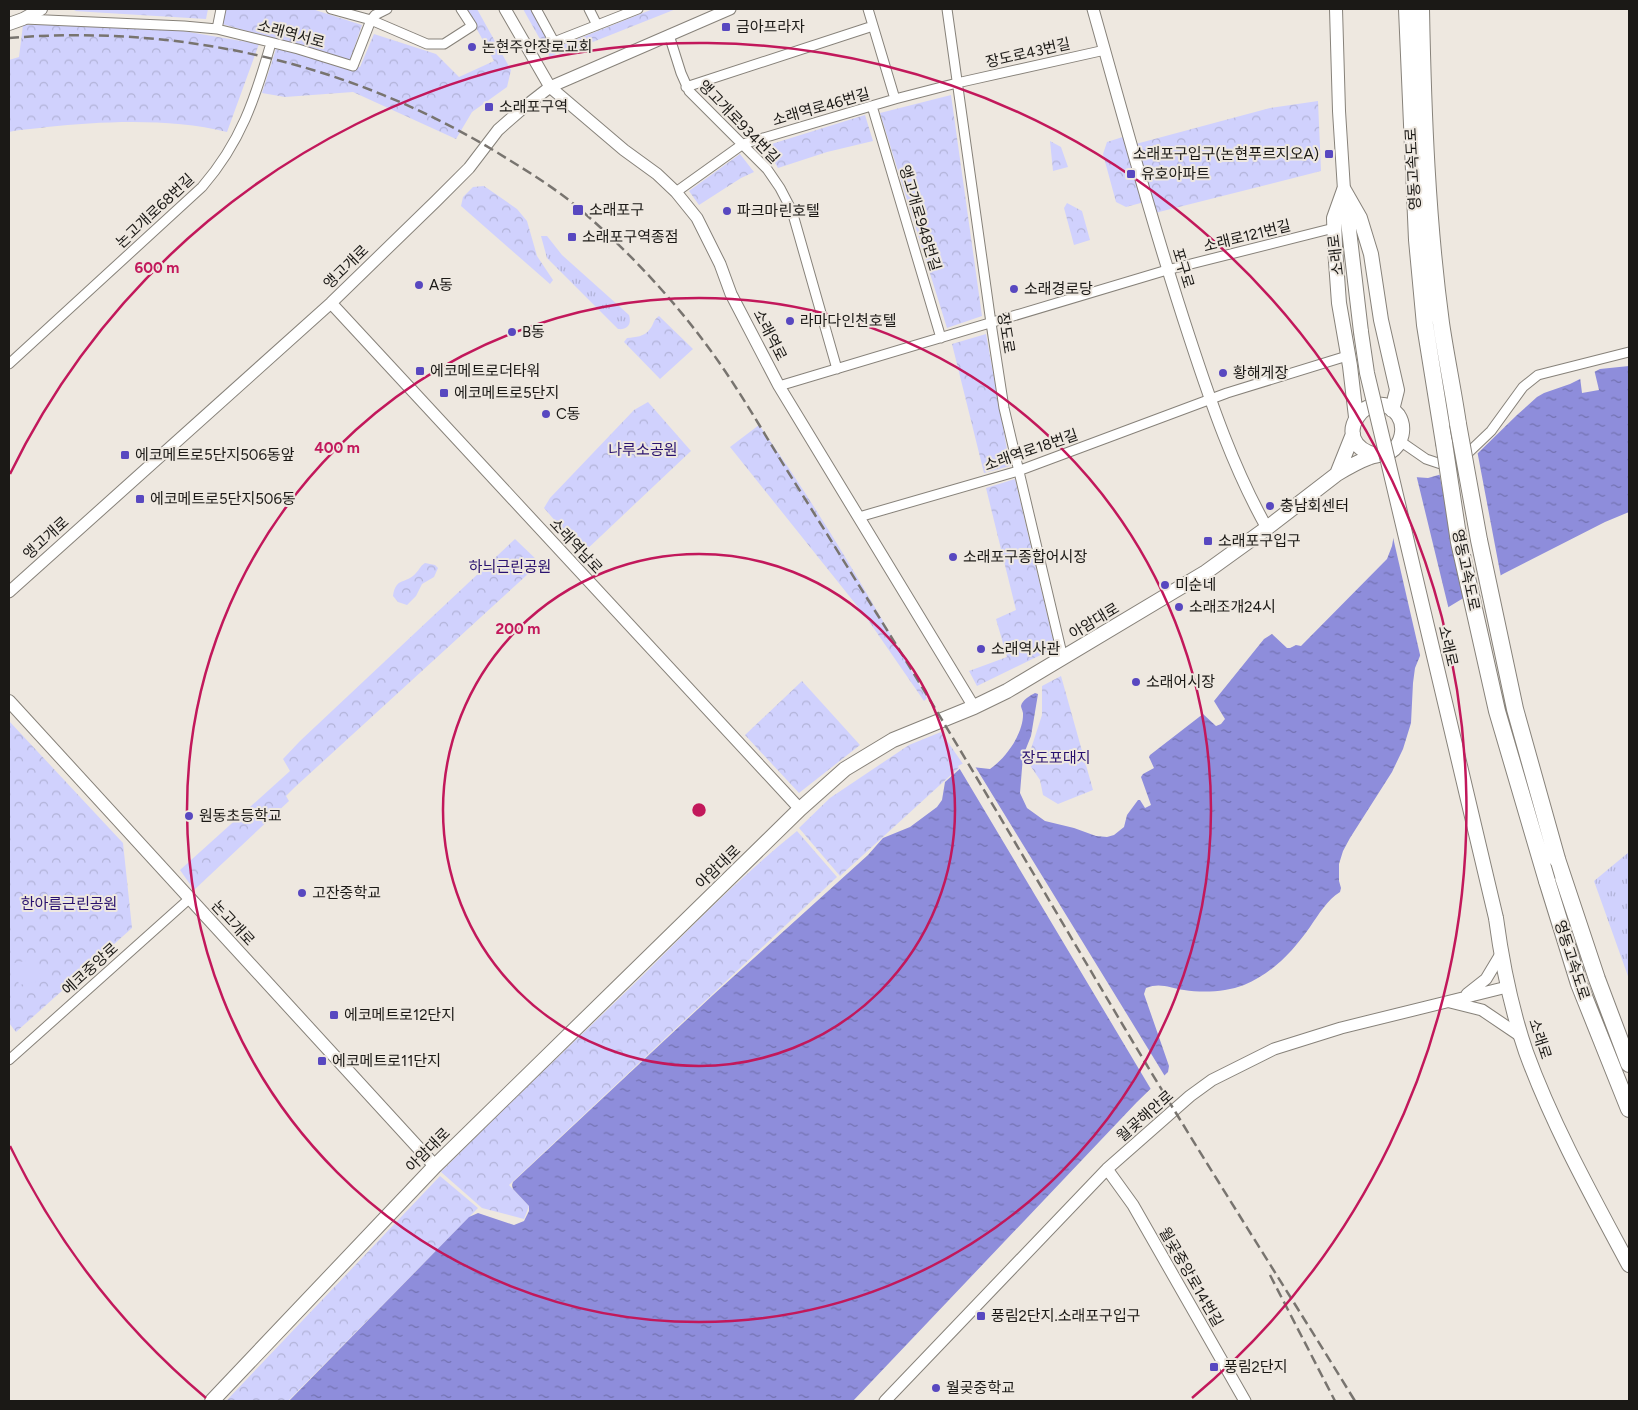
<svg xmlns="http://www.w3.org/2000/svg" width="1638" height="1410" font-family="Figtree,'Noto Sans KR',sans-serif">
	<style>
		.grass { fill: url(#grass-tufts) }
		.park { fill: url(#park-crowns) }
		.garden { fill: #d0d1fd }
		.water { fill: url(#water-ripples) }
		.pier { fill: #eee8e0 }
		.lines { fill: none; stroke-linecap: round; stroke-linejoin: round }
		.minor-casing { stroke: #87827a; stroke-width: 11 }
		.tertiary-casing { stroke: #87827a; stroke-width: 13 }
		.secondary-casing { stroke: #87827a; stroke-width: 14 }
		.primary-casing { stroke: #87827a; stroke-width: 16 }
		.motorway-casing { stroke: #87827a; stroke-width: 18 }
		.minor { stroke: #fff; stroke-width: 9 }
		.tertiary { stroke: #fff; stroke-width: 11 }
		.secondary { stroke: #fff; stroke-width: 12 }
		.primary { stroke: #fff; stroke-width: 14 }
		.motorway { stroke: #fff; stroke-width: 16 }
		.rail { stroke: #78746f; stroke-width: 2.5; stroke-dasharray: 10 5; stroke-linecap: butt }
		.primary-bridge-casing { stroke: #87827a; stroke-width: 16; stroke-linecap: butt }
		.motorway-bridge-casing { stroke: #87827a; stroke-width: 18; stroke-linecap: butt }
		.primary-bridge { stroke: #fff; stroke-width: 14 }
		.motorway-bridge { stroke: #fff; stroke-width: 16 }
		.ring { fill: none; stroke: #c2185b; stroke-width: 2.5 }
		.poi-dot { fill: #5848c0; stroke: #eee8e0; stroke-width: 2 }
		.labels { text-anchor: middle; stroke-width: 4; stroke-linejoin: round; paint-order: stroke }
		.poi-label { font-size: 15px; fill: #1b1916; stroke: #eee8e0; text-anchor: start }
		.street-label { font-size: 15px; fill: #1b1916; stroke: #eee8e0 }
		.park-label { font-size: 15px; fill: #29126f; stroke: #eee8e0 }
		.centre { fill: #c2185b; stroke: #eee8e0; stroke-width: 2.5 }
		.ring-label { font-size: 15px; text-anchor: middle; font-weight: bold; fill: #c2185b; stroke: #eee8e0; stroke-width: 4; stroke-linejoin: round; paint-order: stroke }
	</style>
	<defs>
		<pattern id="grass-tufts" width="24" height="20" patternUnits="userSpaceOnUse" patternTransform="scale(1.25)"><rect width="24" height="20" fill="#d0d1fd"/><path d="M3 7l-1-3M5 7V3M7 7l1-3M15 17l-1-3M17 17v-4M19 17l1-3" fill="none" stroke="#b2b3d8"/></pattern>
		<pattern id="park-crowns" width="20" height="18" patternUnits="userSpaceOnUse" patternTransform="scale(1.25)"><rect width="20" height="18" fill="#d0d1fd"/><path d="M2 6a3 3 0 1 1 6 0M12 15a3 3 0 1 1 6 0" fill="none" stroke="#b2b3d8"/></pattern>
		<pattern id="water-ripples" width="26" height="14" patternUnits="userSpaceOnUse" patternTransform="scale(1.25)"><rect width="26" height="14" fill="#8e8ddb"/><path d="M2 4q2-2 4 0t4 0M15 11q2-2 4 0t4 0" fill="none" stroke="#7372b1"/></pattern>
	</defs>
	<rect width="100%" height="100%" fill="#eee8e0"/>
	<path class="grass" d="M541 236H547L562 255 629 315C632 325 627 330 618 329L547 258Z
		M1629 852V979L1594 881Z"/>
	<path class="park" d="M78 9H208L206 19 74 11Z
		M225 9H312L362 25 350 60 222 24Z
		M466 9H477L511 70 507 87 472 112 456 139 353 92 285 97 262 93 276 49 360 67 374 34 436 54 459 77 494 61Z
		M523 9H531L556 54 550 57Z
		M653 9H676L560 55 555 48Z
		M23 25H82L177 30 259 44 227 132C171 118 104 121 47 127 34 129 21 129 9 132V60L19 57Z
		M951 95 982 316 947 328 880 113Z
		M1318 101 1321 171 1151 214 1148 201 1126 207 1116 202 1103 154 1107 142 1129 135 1132 145 1270 108Z
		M865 115 873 141 827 152 778 168 765 146Z
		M1050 141 1061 147 1068 167 1053 171Z
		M740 154 754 172 741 178 699 205 689 191Z
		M484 186 517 209 527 221 537 256 553 280 550 284 461 206 463 197 473 187Z
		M1067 203 1082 211 1090 240 1074 245 1064 208Z
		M659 316 693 349 660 379 624 342 627 338C636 337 644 337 650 329 654 324 653 320 659 316Z
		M986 334 1010 466 984 473 952 344Z
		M648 402 691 451 583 553 544 508 550 498 634 410Z
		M759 425C821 512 874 605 927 698L924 701 866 617 730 447Z
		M1015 479 1055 648 977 686 969 671 1007 657 996 619 1016 610 986 488Z
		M515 539 540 563 294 788 286 796 289 801 194 890 180 870 290 771 283 759 300 741Z
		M425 563 435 565 438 568 434 577 422 584 416 596 407 605 398 602 393 596C396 576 406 585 416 573 420 569 420 566 425 563Z
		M1061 676 1093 790 1058 804 1043 795 1040 780 1027 761 1042 715V686Z
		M802 681 860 745 799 793 745 735Z
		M9 721 123 843 132 928 16 1032 9 1023Z
		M941 732 963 764 840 876 799 828 830 798 909 745Z
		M797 831 837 877 509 1185 529 1206 524 1219 482 1208 441 1172C503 1109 568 1048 631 987 685 934 738 878 797 831Z
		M440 1176 478 1208 288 1401H226Z"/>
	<path class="garden" d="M37 959 41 981 19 985 14 963Z"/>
	<path class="water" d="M1629 366V512L1605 522 1503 574 1447 608 1422 651 1415 668 1413 683 1411 723 1403 749 1392 772 1350 838 1343 851 1339 864V881L1341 888 1340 892C1327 900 1319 914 1310 927 1293 951 1273 973 1244 985 1226 992 1203 993 1184 990 1170 988 1160 982 1146 988L1144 994 1169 1066 1168 1072 1137 1102 853 1401H289L469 1217 478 1213 514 1225 524 1221 529 1211V1206L513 1189 512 1185 513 1182 713 995 868 855 883 838 910 827 937 807 942 800 945 782 963 766 990 769C1006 758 1024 733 1023 713 1023 712 1021 707 1021 706 1022 700 1031 695 1035 693L1038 694 1031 736 1023 756 1020 793 1027 808 1045 821 1074 828 1096 836 1107 837 1114 835 1124 827 1127 815 1138 800H1140L1145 808 1151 805 1141 777 1143 774 1154 768 1149 757 1150 755 1203 714 1216 726 1221 724 1225 719 1214 701 1264 639 1272 634 1287 648H1290L1296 645 1301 646 1387 559 1392 546 1402 487 1414 477 1428 478 1442 474 1478 453 1517 415 1537 397 1544 393 1570 384 1600 369Z"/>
	<path class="pier" d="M1594 369 1599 390 1582 393 1580 377Z
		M1477 450 1501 577 1464 599 1439 472Z
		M1416 474 1449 610 1441 620 1421 659 1392 533 1399 486 1402 480 1407 477Z
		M966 762 973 763 1166 1078 1152 1091 958 766Z"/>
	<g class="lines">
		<defs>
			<path id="minor" d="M331 9 371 20 427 44H444L472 26 461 9
				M536 9 554 42 638 9
				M589 9 597 25
				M868 9 895 99
				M947 9 991 323 1004 408 1063 658
				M24 19 184 26 217 29 298 49 353 66 371 20 375 15 387 9
				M217 29 221 9
				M669 35 681 73 689 91 767 169 780 188 792 211 837 369
				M686 87 873 26
				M872 106 941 338
				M676 192 743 144 895 99 957 83 1105 50
				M9 364 202 187C241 142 255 99 271 43
				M779 386 1167 270 1334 228
				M1400 441 1426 459 1441 464 1468 453 1491 431 1523 387 1538 375 1629 352
				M859 517 1018 471 1227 393 1347 356
				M9 1060 189 899"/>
			<path id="tertiary" d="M505 9 550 87 624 150 657 174 676 192 697 218 720 264 731 294 779 386 974 707
				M1093 9C1124 119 1154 230 1190 339 1211 403 1234 470 1267 528
				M331 303 800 809
				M9 592 331 303 436 201 469 168 498 130 523 108 550 87 730 9
				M1467 994 1486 979 1501 954
				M1450 1002 1482 1010 1522 1037
				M1107 1169 1133 1205 1245 1401
				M885 1401 1107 1169 1190 1096 1212 1080 1274 1049 1341 1028 1507 987"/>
			<path id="secondary" d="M1336 9 1339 111 1344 190
				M9 24 23 19 41 9
				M9 701 435 1166"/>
			<path id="primary" d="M1344 190 1334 218 1335 248 1339 303 1350 366 1356 417
				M1344 190 1360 218 1371 254 1381 320 1397 390 1392 410
				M1345 196 1361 332
				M1353 434 1337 474C1347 468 1357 462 1368 458 1375 455 1383 455 1390 452 1402 445 1406 427 1398 415 1371 380 1324 442 1376 455
				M1496 918C1502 963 1511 1008 1526 1052 1553 1126 1592 1196 1629 1265
				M212 1401 435 1166 800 809 845 769 893 740 974 707 1007 691 1206 572 1267 528 1337 474"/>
			<path id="motorway" d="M1407 9 1417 240 1425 325 1444 443
				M1421 9C1423 114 1427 219 1441 323 1446 357 1453 390 1458 424
				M1557 859 1597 979 1629 1064
				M1547 881 1579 984 1629 1109"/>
		</defs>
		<use href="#minor" class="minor-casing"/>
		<use href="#tertiary" class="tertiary-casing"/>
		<use href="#secondary" class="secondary-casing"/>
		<use href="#primary" class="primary-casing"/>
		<use href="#motorway" class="motorway-casing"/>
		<use href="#minor" class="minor"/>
		<use href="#tertiary" class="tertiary"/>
		<use href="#secondary" class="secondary"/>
		<use href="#primary" class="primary"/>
		<use href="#motorway" class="motorway"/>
		<path class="rail" d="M9 38C182 24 350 63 498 153 527 171 557 189 582 211 636 258 685 312 725 371 746 402 765 435 785 467 816 516 846 565 877 614 962 750 1042 889 1124 1027 1199 1153 1278 1276 1355 1401
			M1270 1275 1335 1401"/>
		<defs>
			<path id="primary-bridge" d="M1361 332 1367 373 1382 436 1496 918"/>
			<path id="motorway-bridge" d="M1458 424 1479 540 1515 709 1557 859
				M1444 443 1459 542 1497 711 1547 881"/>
		</defs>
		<use href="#primary-bridge" class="primary-bridge-casing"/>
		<use href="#motorway-bridge" class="motorway-bridge-casing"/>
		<use href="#primary-bridge" class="primary-bridge"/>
		<use href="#motorway-bridge" class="motorway-bridge"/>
	</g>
	<g class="ring">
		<circle cx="699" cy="810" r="256"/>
		<circle cx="699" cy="810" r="512"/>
		<path d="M206 1398A767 767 0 0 1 10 1146M10 474A767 767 0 1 1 1192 1398"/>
	</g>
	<g class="poi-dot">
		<rect x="721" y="22" width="10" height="10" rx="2.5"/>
		<circle cx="472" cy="47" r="5"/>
		<rect x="484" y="102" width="10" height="10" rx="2.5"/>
		<rect x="1324" y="149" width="10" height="10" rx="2.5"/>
		<rect x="1126" y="169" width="10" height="10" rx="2.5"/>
		<rect x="572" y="204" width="12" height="12" rx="2.5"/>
		<circle cx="727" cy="211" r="5"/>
		<rect x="567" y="232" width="10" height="10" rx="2.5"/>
		<circle cx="419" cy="285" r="5"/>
		<circle cx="1014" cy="289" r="5"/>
		<circle cx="790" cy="321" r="5"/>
		<circle cx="512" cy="332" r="5"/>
		<rect x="415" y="366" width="10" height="10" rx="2.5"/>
		<circle cx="1223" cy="373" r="5"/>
		<rect x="439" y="388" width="10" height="10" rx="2.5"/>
		<circle cx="546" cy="414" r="5"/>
		<rect x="120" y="450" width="10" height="10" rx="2.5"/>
		<rect x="135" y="494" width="10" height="10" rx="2.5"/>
		<circle cx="1270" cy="506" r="5"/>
		<rect x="1203" y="536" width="10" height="10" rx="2.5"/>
		<circle cx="953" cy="557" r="5"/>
		<circle cx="1165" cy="585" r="5"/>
		<circle cx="1179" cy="607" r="5"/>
		<circle cx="981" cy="649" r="5"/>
		<circle cx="1136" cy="682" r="5"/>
		<circle cx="189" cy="816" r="5"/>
		<circle cx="302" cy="893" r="5"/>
		<rect x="329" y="1010" width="10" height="10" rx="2.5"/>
		<rect x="317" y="1056" width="10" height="10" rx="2.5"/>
		<rect x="976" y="1311" width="10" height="10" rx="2.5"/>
		<rect x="1209" y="1362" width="10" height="10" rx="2.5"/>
		<circle cx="936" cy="1388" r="5"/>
	</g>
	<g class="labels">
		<g class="poi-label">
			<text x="736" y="32">금아프라자</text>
			<text x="482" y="52">논현주안장로교회</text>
			<text x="499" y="112">소래포구역</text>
			<text x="1319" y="159" text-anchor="end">소래포구입구(논현푸르지오A)</text>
			<text x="1141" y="179">유호아파트</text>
			<text x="589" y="215">소래포구</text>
			<text x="737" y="216">파크마린호텔</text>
			<text x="582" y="242">소래포구역종점</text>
			<text x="429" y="290">A동</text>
			<text x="1024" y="294">소래경로당</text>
			<text x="800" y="326">라마다인천호텔</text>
			<text x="522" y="337">B동</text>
			<text x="430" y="376">에코메트로더타워</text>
			<text x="1233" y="378">황해게장</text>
			<text x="454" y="398">에코메트로5단지</text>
			<text x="556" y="419">C동</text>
			<text x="135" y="460">에코메트로5단지506동앞</text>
			<text x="150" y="504">에코메트로5단지506동</text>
			<text x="1280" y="511">충남회센터</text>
			<text x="1218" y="546">소래포구입구</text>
			<text x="963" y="562">소래포구종합어시장</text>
			<text x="1175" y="590">미순네</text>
			<text x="1189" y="612">소래조개24시</text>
			<text x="991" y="654">소래역사관</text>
			<text x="1146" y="687">소래어시장</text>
			<text x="199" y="821">원동초등학교</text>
			<text x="312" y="898">고잔중학교</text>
			<text x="344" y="1020">에코메트로12단지</text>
			<text x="332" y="1066">에코메트로11단지</text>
			<text x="991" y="1321">풍림2단지.소래포구입구</text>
			<text x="1224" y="1372">풍림2단지</text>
			<text x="946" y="1393">월곶중학교</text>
		</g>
		<g class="street-label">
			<text transform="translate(291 34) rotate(15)" y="5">소래역서로</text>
			<text transform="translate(1028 53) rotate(-13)" y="5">장도로43번길</text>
			<text transform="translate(821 107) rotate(-16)" y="5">소래역로46번길</text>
			<text transform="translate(739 122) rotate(46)" y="5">앵고개로934번길</text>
			<text transform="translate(1413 169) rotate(-93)" y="5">영동고속도로</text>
			<text transform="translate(155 211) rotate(-43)" y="5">논고개로68번길</text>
			<text transform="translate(920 218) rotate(73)" y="5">앵고개로948번길</text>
			<text transform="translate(1247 236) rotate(-14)" y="5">소래로121번길</text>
			<text transform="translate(1336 255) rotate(-97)" y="5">소래로</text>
			<text transform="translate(346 267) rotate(-44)" y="5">앵고개로</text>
			<text transform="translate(1183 268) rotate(73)" y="5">포구로</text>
			<text transform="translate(1006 333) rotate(81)" y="5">장도로</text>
			<text transform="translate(770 335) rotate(63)" y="5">소래역로</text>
			<text transform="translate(1031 450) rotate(-19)" y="5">소래역로18번길</text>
			<text transform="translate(46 538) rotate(-42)" y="5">앵고개로</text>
			<text transform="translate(576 546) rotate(47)" y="5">소래역남로</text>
			<text transform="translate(1466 570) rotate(78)" y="5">영동고속도로</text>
			<text transform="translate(1094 621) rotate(-31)" y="5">아암대로</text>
			<text transform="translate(1448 646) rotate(77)" y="5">소래로</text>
			<text transform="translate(718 867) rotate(-44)" y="5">아암대로</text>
			<text transform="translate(233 923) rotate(47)" y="5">논고개로</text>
			<text transform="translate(1572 960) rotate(72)" y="5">영동고속도로</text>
			<text transform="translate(90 969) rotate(-42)" y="5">에코중앙로</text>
			<text transform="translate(1540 1039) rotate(72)" y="5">소래로</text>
			<text transform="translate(1145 1116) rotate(-41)" y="5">월곶해안로</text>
			<text transform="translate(428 1150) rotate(-45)" y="5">아암대로</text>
			<text transform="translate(1191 1277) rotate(60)" y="5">월곶중앙로14번길</text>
		</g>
		<g class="park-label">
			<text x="643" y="455">나루소공원</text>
			<text x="510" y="572">하늬근린공원</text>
			<text x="1056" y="763">장도포대지</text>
			<text x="69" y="909">한아름근린공원</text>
		</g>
	</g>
	<circle cx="699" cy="810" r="8" class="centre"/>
	<g class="ring-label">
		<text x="157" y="273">600 m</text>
		<text x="337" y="453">400 m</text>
		<text x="518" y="634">200 m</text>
	</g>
	<rect width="1638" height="1410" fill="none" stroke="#1b1916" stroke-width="20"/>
</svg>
